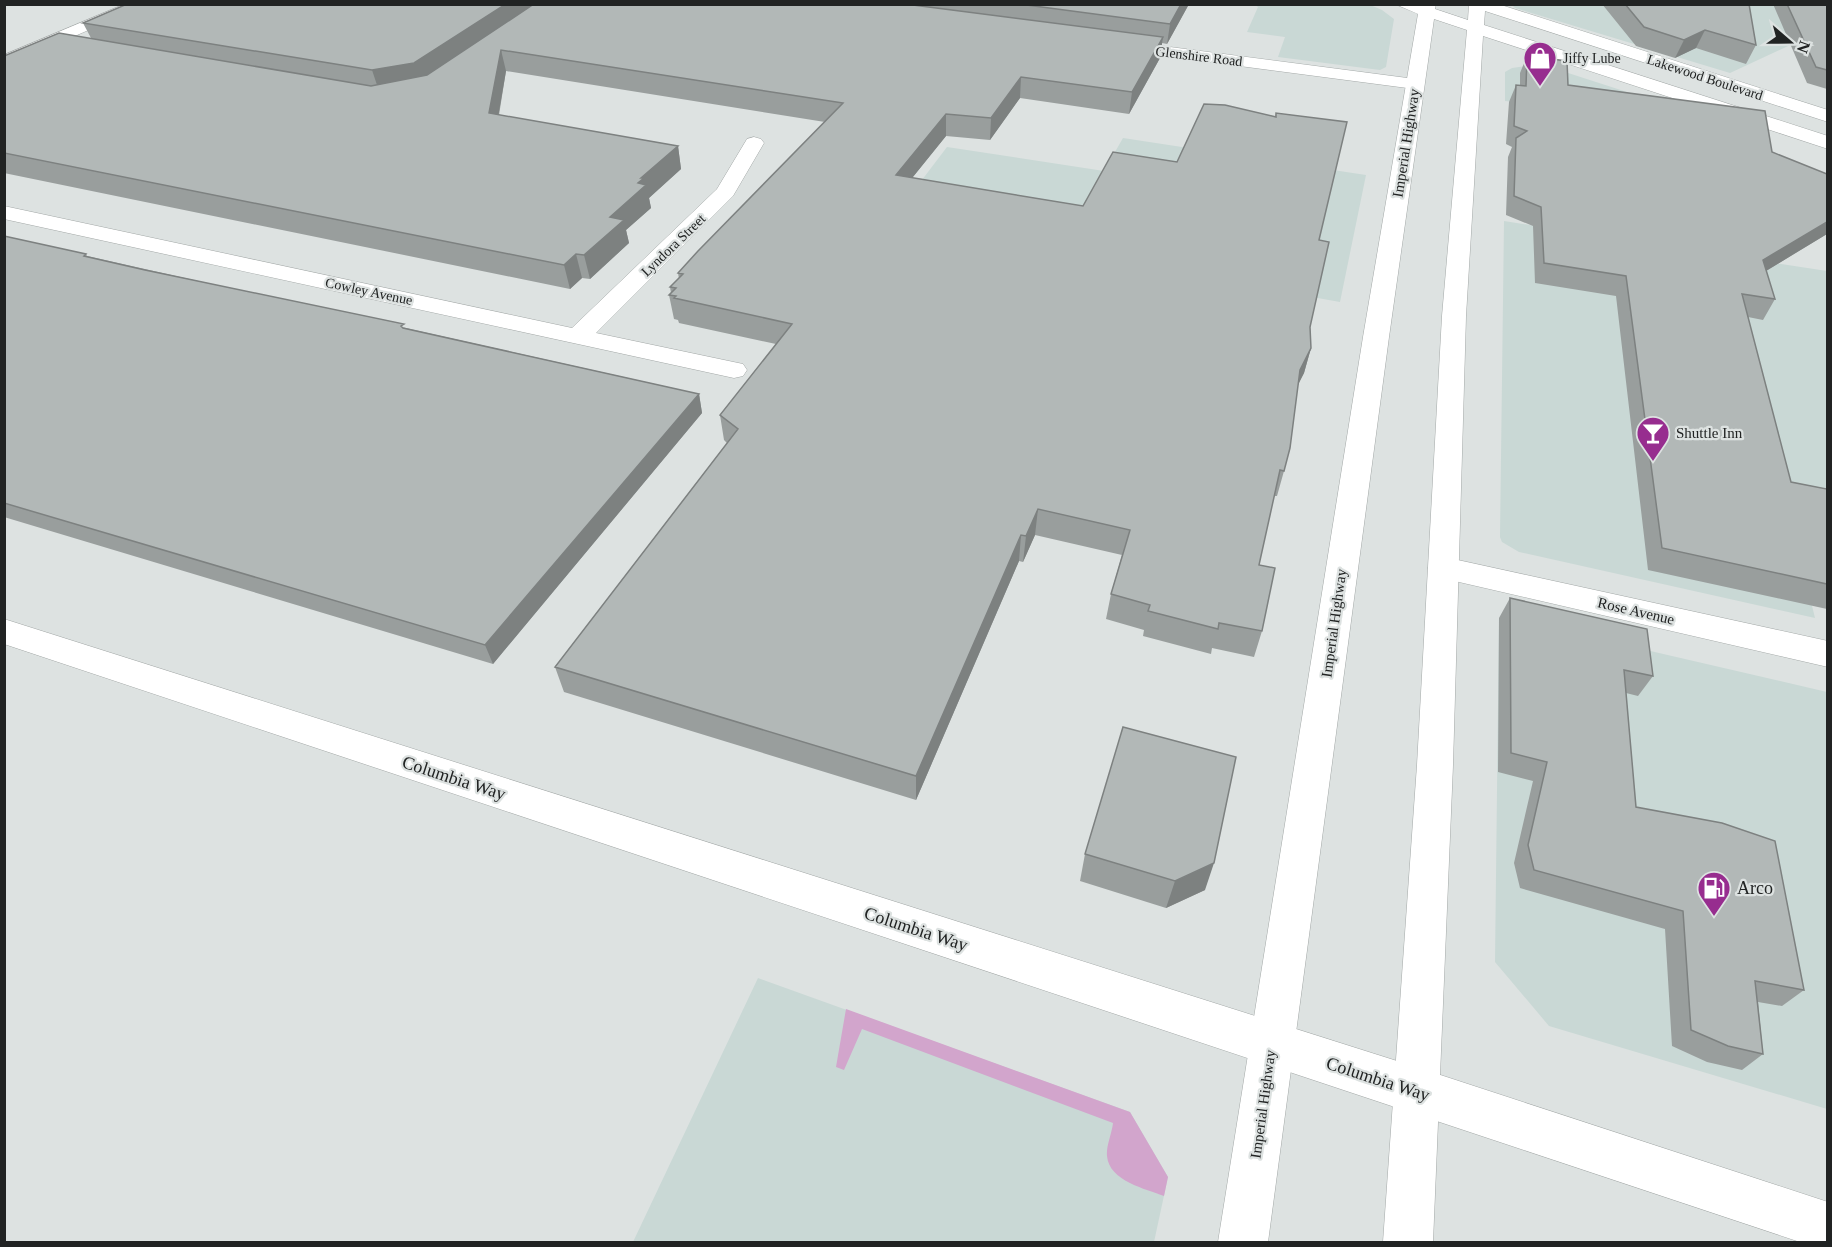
<svg xmlns="http://www.w3.org/2000/svg" width="1832" height="1247" font-family="'Times New Roman',serif">
	<style>
		.built { fill: #c9d8d5 }
		.green { fill: #d2a5cc }
		.lines { fill: none; stroke-linecap: round; stroke-linejoin: round }
		.minor-casing { stroke: #a3a8a7; stroke-width: 1 }
		.tertiary-casing { stroke: #a3a8a7; stroke-width: 1 }
		.primary-casing { stroke: #a3a8a7; stroke-width: 1 }
		.minor { fill: #fff; fill-rule: evenodd }
		.tertiary { fill: #fff; fill-rule: evenodd }
		.primary { fill: #fff; fill-rule: evenodd }
		.wall { fill: #999e9d }
		.shaded-wall { fill: #7d8180 }
		.building { fill: #b2b8b7; stroke: #7d8180; stroke-width: 1.5 }
		.labels { text-anchor: middle; stroke-width: 4.5; stroke-linejoin: round; paint-order: stroke }
		.far-street-label { font-size: 14px; fill: #212323; stroke: #dde2e1 }
		.far-poi-label { font-size: 14px; fill: #212323; stroke: #dde2e1; text-anchor: start }
		.street-label { font-size: 15px; fill: #212323; stroke: #dde2e1 }
		.poi-label { font-size: 15px; fill: #212323; stroke: #dde2e1; text-anchor: start }
		.near-street-label { font-size: 18px; fill: #212323; stroke: #dde2e1 }
		.near-poi-label { font-size: 18px; fill: #212323; stroke: #dde2e1; text-anchor: start }
	</style>
	<rect width="100%" height="100%" fill="#dde2e1"/>
	<path class="built" d="M1255 5 1368 4 1382 10 1394 19 1386 67 1380 70 1278 57 1285 37 1247 32 1258 7Z
		M1512 5H1827V28L1730 73 1515 8Z
		M1526 66 1562 71 1664 104 1547 106 1505 101V72L1512 68Z
		M1123 138 1366 175 1340 302 890 222 947 147 1104 171Z
		M1504 221 1827 271V503L1785 495 1815 618 1519 552 1502 542 1500 537Z
		M1504 617 1827 692V1109L1549 1026 1495 962 1499 618Z
		M758 978 1130 1112 1168 1177 1154 1242H633Z"/>
	<path class="green" d="M846 1009 1130 1112 1168 1177 1164 1196C1146 1189 1109 1181 1107 1156 1106 1146 1112 1133 1113 1123L862 1029 844 1070 836 1067Z"/>
	<g class="lines">
		<defs>
			<path id="minor" d="M125 4H148L4 67V55Z
				M1116 40 1415 79 1424 84 1415 89 1110 49 1107 45 1110 41Z
				M754 137 761 139 764 143 733 196 596 333 743 364 747 370 743 376 734 378 4 219V206L572 328 717 189 747 139Z
				M1444 557 1828 641V667L1433 576 1428 568 1433 560Z"/>
			<path id="tertiary" d="M4 619 1416 1067 1828 1202V1242H1800L4 644Z"/>
			<path id="primary" d="M1395 4H1436L1435 9 1468 20 1469 4H1498L1828 110V122L1485 11 1484 25 1828 136V149L1483 36 1466 316 1453 765 1433 1242H1383L1417 765 1442 316 1467 30 1434 19 1389 337 1268 1242H1218L1363 337 1418 14Z"/>
		</defs>
		<use href="#minor" class="minor-casing"/>
		<use href="#tertiary" class="tertiary-casing"/>
		<use href="#primary" class="primary-casing"/>
		<use href="#minor" class="minor"/>
		<use href="#tertiary" class="tertiary"/>
		<use href="#primary" class="primary"/>
	</g>
	<path class="wall" d="M127 4H1189L1167 44 1162 43 1160 58 1129 114 1020 98 990 140 946 136 912 178 1083 206 1275 117 1276 113 1319 240 1310 327 1311 348 1304 373 1298 384 1284 471 1277 496H1274L1259 565 1262 631 1254 657 1212 648 1211 654 1143 636 1144 630 1106 619 1111 594 1122 555 1035 535 1023 562 1019 561 916 800 564 692 555 667 727 443 724 440 720 415 776 344 679 323 678 320 674 319 669 295 671 293 670 287 679 279 678 273 825 122 506 71 499 115 678 146 681 169 649 198 651 208 626 230 629 243 590 279 582 278 570 289 4 173V56L91 38 83 23Z
		M1602 4H1749L1756 45 1746 64 1696 48 1675 58 1636 46Z
		M1773 4H1827V89L1807 83Z
		M1527 56 1568 85 1772 152 1827 234 1766 271 1775 299 1763 320 1748 317 1791 482 1827 489V609L1648 570 1616 296 1535 283 1533 226 1506 215 1508 157 1512 147 1506 144 1509 102 1516 85H1520V73Z
		M4 236 86 254 87 256 699 394 702 413 493 664 4 517Z
		M1510 598 1653 676 1638 696 1626 693 1636 807 1804 990 1782 1006 1758 1002 1763 1054 1742 1070 1707 1062 1672 1046 1665 929 1520 888 1514 863 1533 781 1498 772 1499 618Z
		M1085 854 1205 890 1166 908 1080 881Z"/>
	<path class="shaded-wall" d="M506 4H541L420 84 379 91 372 70Z
		M1181 4H1189L1167 44 1170 24Z
		M1705 30 1696 48 1675 58 1684 40Z
		M1163 37 1160 58 1129 114 1132 92Z
		M501 50 506 71 495 135 489 113Z
		M1021 77 1020 98 990 140 991 118Z
		M946 114V136L896 198V175Z
		M678 146 681 169 649 198 651 208 626 230 629 243 590 279 584 255 610 217 638 183 641 178Z
		M1827 222V234L1751 280 1763 260Z
		M576 254 582 278 570 289 564 265Z
		M1311 348 1304 373 1293 395 1300 370Z
		M699 394 702 413 493 664 485 645Z
		M1038 509 1035 535 1023 562 1026 536Z
		M1021 535 1019 561 916 800V776Z
		M1214 863 1205 890 1166 908 1175 881Z"/>
	<path class="building" d="M127 4H506L414 63 372 70 83 23Z
		M534 4H905L1163 37 1132 92 1021 77 991 118 946 114 896 175 1083 206 1113 152 1177 162 1204 104 1225 105 1276 117V113L1347 122 1319 240 1329 242 1310 327 1311 348 1300 370 1290 448 1284 471 1280 470 1259 565 1275 568 1262 631 1219 623 1218 629 1148 611 1150 605 1111 594 1130 530 1038 509 1026 536 1021 535 916 776 555 667 738 429 720 415 792 324 674 298 676 296 669 295 676 288 670 287 683 274 678 273 698 251 843 103 501 50 489 113 678 146 641 178H644L638 183 646 185 610 217 624 220 584 255 576 254 564 265 4 153V56L59 33 371 86 427 75Z
		M1019 4H1181L1170 24Z
		M1625 4H1749L1756 45 1705 30 1684 40 1644 27Z
		M1787 4H1827V70L1816 67Z
		M1527 56 1567 61 1568 85 1765 111 1772 152 1827 174V222L1763 260 1775 299 1742 294 1791 482 1827 489V584L1662 548 1626 276 1544 263 1541 207 1514 196 1516 138 1527 131 1514 126 1516 85 1526 86Z
		M4 236 86 254 84 256 145 270 404 324 401 326 403 328 699 394 485 645 4 503Z
		M1510 598 1647 629 1653 676 1624 670 1636 807 1722 823 1775 841 1804 990 1755 981 1763 1054 1728 1046 1691 1030 1683 911 1534 870 1528 845 1547 762 1511 753Z
		M1123 727 1236 757 1214 863 1175 881 1085 854Z"/>
	<defs>
		<symbol id="shop-pin" viewBox="-11 -11 22 30"><path d="M0 17L-7.5 6A9.5 9.5 0 1 1 7.5 6Z" fill="#972d8f" stroke="#dde2e1"/><path d="M-5-2.5h2.3a2.7 3.5 0 0 1 5.4 0H5L5.5 6h-11ZM-1.5-2.5h3a1.5 2.3 0 0 0-3 0Z" fill="#fff"/></symbol>
		<symbol id="bar-pin" viewBox="-11 -11 22 30"><path d="M0 17L-7.5 6A9.5 9.5 0 1 1 7.5 6Z" fill="#972d8f" stroke="#dde2e1"/><path d="M-6-5H6L.8 .8V4.5H3.5V6h-7V4.5H-.8V.8Z" fill="#fff"/></symbol>
		<symbol id="fuel-pin" viewBox="-11 -11 22 30"><path d="M0 17L-7.5 6A9.5 9.5 0 1 1 7.5 6Z" fill="#972d8f" stroke="#dde2e1"/><path d="M-5.5-6h7V0h2V4h1.3V-2.5L3-4.5l.8-.8L6-3V5H2.5V1h-1V6h-7ZM-4.2-4.7v3.2H.2V-4.7Z" fill="#fff"/></symbol>
	</defs>
	<g fill-rule="evenodd">
		<use href="#shop-pin" x="1521" y="39" width="38" height="52"/>
		<use href="#bar-pin" x="1634" y="414" width="38" height="52"/>
		<use href="#fuel-pin" x="1695" y="869" width="38" height="52"/>
	</g>
	<g class="labels">
		<g class="far-street-label">
			<text transform="translate(1199 56) rotate(7)" y="5">Glenshire Road</text>
			<text transform="translate(1705 77) rotate(18)" y="5">Lakewood Boulevard</text>
			<text transform="translate(673 245) rotate(-44)" y="5">Lyndora Street</text>
			<text transform="translate(369 291) rotate(12)" y="5">Cowley Avenue</text>
		</g>
		<g class="far-poi-label">
			<text x="1563" y="63">Jiffy Lube</text>
		</g>
		<g class="street-label">
			<text transform="translate(1406 143) rotate(-81)" y="5">Imperial Highway</text>
			<text transform="translate(1636 611) rotate(13)" y="5">Rose Avenue</text>
			<text transform="translate(1334 623) rotate(-82)" y="5">Imperial Highway</text>
			<text transform="translate(1263 1104) rotate(-82)" y="5">Imperial Highway</text>
		</g>
		<g class="poi-label">
			<text x="1676" y="438">Shuttle Inn</text>
		</g>
		<g class="near-street-label">
			<text transform="translate(454 778) rotate(18)" y="6">Columbia Way</text>
			<text transform="translate(916 929) rotate(18)" y="6">Columbia Way</text>
			<text transform="translate(1378 1079) rotate(18)" y="6">Columbia Way</text>
		</g>
		<g class="near-poi-label">
			<text x="1737" y="894">Arco</text>
		</g>
	</g>
	<rect width="1832" height="1247" fill="none" stroke="#212323" stroke-width="12"/>
	<g transform="translate(1790 42) rotate(110)" stroke="#dde2e1" stroke-width="4.5" paint-order="stroke">
	<path d="M0-4.5L10 22L0 15L-10 22Z" fill="#212323"/>
	<text y="-9" font-size="16" font-weight="bold" text-anchor="middle" fill="#212323">N</text>
	</g>
</svg>
